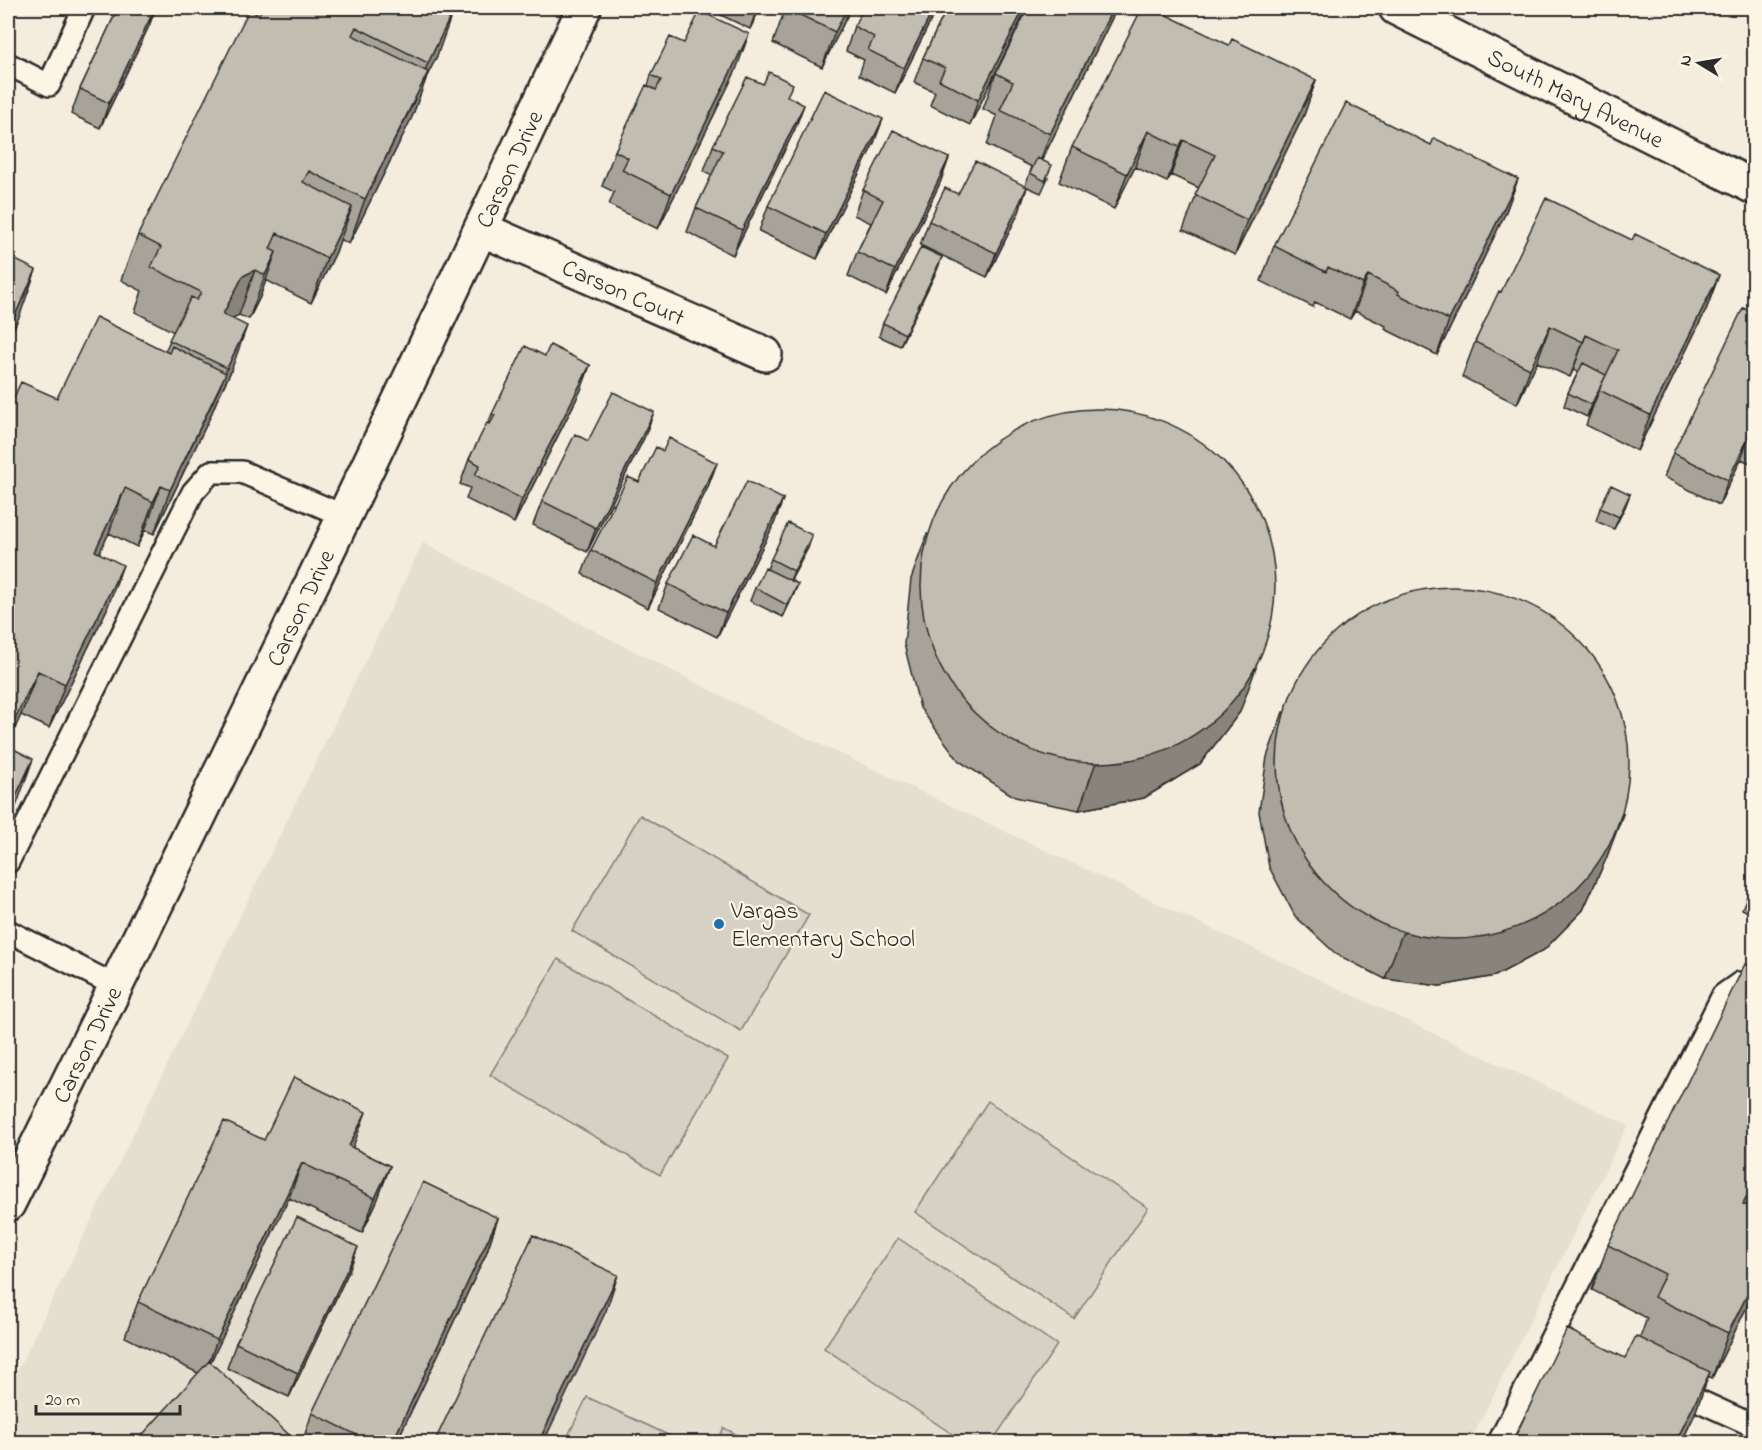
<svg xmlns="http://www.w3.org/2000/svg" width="1762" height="1450" font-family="'Indie Flower',sans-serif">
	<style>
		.built { fill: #e5dfd0 }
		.green { fill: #d6d1c4; stroke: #807e78; stroke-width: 1.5 }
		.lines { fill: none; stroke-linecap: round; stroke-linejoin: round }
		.lane-casing { stroke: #2b2b2b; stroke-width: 26 }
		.street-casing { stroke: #2b2b2b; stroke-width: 38 }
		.secondary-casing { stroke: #2b2b2b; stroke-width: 38 }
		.lane { stroke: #fcf5e5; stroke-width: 21 }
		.street { stroke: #fcf5e5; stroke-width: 33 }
		.secondary { stroke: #fcf5e5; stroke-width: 33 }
		.wall { fill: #a7a398; stroke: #2b2b2b; stroke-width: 1.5 }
		.shaded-wall { fill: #88847c; stroke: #2b2b2b; stroke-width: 1.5 }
		.building { fill: #c2bdb1; stroke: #2b2b2b; stroke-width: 1.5 }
		.poi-dot { fill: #1f6fb2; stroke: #fcf5e5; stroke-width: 2 }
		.labels { text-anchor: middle; stroke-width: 4.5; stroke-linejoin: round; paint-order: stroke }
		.street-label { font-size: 24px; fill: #2b2b2b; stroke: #fcf5e5 }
		.poi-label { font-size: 24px; fill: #2b2b2b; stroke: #fcf5e5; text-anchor: start }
	</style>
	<rect width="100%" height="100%" fill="#f4edde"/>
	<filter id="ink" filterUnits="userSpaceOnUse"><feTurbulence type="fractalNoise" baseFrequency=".0167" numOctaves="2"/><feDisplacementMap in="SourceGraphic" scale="12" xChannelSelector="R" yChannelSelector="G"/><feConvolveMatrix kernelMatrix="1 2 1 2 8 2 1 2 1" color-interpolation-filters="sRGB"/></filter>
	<g filter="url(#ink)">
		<path class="built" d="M423 543 777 724 1628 1125 1470 1442H8V1390Z"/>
		<path class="green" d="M640 815 809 915 741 1031 572 931Z
			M558 959 728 1059 660 1175 490 1075Z
			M988 1101 1148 1208 1074 1319 915 1212Z
			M898 1238 1057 1345 992 1442H964L824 1348Z
			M587 1397 683 1442H565Z
			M724 1428 751 1442H716Z"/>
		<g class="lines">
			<defs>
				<path id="lane" d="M8 64 49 85 84 8
					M8 862 193 492 211 472H242L344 516
					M8 931 116 986
					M1553 1335 1723 995 1740 983 1754 984
					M1673 1389 1754 1426
					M1499 1442 1553 1335 1565 1341"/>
				<g id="street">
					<path id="s1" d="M481 229 765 354"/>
					<path id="s2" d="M8 1204C205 808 398 409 584 8"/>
				</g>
				<g id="secondary">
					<path id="s3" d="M1396 8 1754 187"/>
				</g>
			</defs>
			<use href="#lane" class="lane-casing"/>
			<use href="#street" class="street-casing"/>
			<use href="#secondary" class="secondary-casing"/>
			<use href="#lane" class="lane"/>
			<use href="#street" class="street"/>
			<use href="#secondary" class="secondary"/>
		</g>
		<path class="wall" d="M8 8H14L11 12 8 11Z
			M118 8H156L149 26 100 128 71 114 80 89Z
			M446 8 437 56 427 76 412 117 349 244 340 239 336 252 311 303 266 280 260 297 249 319 239 315 231 318V371L217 400 210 417 154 534 145 530 137 547 109 533 99 553 107 609 49 728 21 715 57 398 165 351 174 332 135 312 142 291 121 280 138 235 259 15Z
			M706 8H760L750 29Z
			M778 8H851L822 67 773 43 784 12 777 9Z
			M937 8 895 93 859 75 864 60 846 51 854 26Z
			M947 8H1027L970 125 930 105 935 92 914 82 923 58Z
			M1117 8 1042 160 1048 178 1041 193 1025 186 1032 167 987 145 997 116 983 109 996 73Z
			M1229 45 1316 80 1304 115 1235 255 1183 230 1199 188 1171 175 1167 182 1135 167 1114 209 1059 182 1072 147Z
			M736 70 658 229 609 205 614 192 602 186 615 151 648 86 651 75Z
			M788 97 795 129 733 255 687 232 696 208 712 175 704 171 713 146Z
			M874 143 817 259 759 231 768 206Z
			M1431 145 1518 179 1505 214 1437 355 1385 329 1386 326 1355 311 1350 319 1315 302 1313 307 1261 281 1274 246Z
			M949 158 940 183 886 295 848 276 857 252 871 223 854 215 863 190Z
			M1027 187 1019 212 987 277 920 245 929 221 958 194Z
			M1632 240 1719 275 1706 310 1637 451 1586 425 1595 401 1587 417 1564 406 1568 393 1578 372 1573 370 1570 377 1537 362 1517 404 1462 377 1475 342 1501 292Z
			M942 257 937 270 900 346 879 336 883 323Z
			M1755 314V465L1741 459 1719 505 1664 477 1673 453Z
			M545 356 590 365 581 390 514 523 466 499 470 488 460 484 469 459 488 424 492 414Z
			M645 436 587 552 533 525 542 501 588 441Z
			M639 482 708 487 648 608 582 574 591 550Z
			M1630 494 1625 507 1614 529 1596 521 1600 508Z
			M783 499 774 524 717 637 659 608 668 584 714 546Z
			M927 534 1240 712 1200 764 1144 798 1079 810 1015 797 959 761 920 708 904 644 911 579Z
			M812 535 808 548 791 580 798 584 793 596 783 617 750 601 755 588 767 569 771 559Z
			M1283 712 1623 814 1606 859 1583 910 1544 950 1495 976 1440 986 1385 979 1336 954 1295 916 1269 867 1259 812 1267 757Z
			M1755 877V916L1742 909Z
			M1755 968V1191L1748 1206 1755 1209V1290L1712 1378 1708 1376 1694 1416 1681 1443H1512L1625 1358 1640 1338 1647 1318 1592 1290 1608 1245Z
			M264 1140 353 1148 390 1166 377 1201 362 1233 289 1198 210 1363 198 1373 125 1337 138 1302Z
			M498 1218 486 1254 396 1443H302L312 1413Z
			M349 1271 289 1397 227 1368 236 1343Z"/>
		<path class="shaded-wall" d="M155 8 149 26 100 128 109 103Z
			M757 8H760L750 29Z
			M847 8H851L822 67 835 32Z
			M934 8H937L895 93 904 68Z
			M1024 8H1027L970 125 978 100Z
			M1113 8H1117L1037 170 1050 134Z
			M453 11 437 56 427 76 412 117 349 244 365 199 413 104 428 63Z
			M749 34 736 70 658 229 671 194Z
			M1316 80 1304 115 1235 255 1247 220Z
			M804 105 795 129 733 255 742 230Z
			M883 119 874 143 817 259 826 234Z
			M1148 131 1135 167 1114 209 1127 174Z
			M1183 140 1171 175 1167 182 1179 147Z
			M949 158 940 183 886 295 895 270Z
			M1518 179 1505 214 1437 355 1449 320Z
			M1027 187 1019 212 987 277 996 253Z
			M352 207 336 252 311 303 327 258Z
			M276 252 260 297 249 319 265 275Z
			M942 257 937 270 900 346 905 334Z
			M36 270 20 315 8 341V330Z
			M255 270 239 315 227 321 223 314 243 276Z
			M1368 275 1355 311 1350 319 1363 284Z
			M1719 275 1706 310 1637 451 1650 415Z
			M247 326 231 371 217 400 210 417 154 534 170 490 220 387 227 368Z
			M1550 326 1537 362 1517 404 1530 369Z
			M1586 335 1573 370 1570 377 1583 342Z
			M590 365 581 390 514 523 522 499Z
			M1606 375 1595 401 1587 417 1591 405Z
			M654 412 645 436 587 552 596 528Z
			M1750 434 1741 459 1719 505 1728 480Z
			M717 463 708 487 648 608 657 583Z
			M161 486 145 530 137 547 153 502Z
			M125 488 109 533 79 595 95 551Z
			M1630 494 1625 507 1614 529 1619 517Z
			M783 499 774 524 717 637 726 613Z
			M812 535 808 548 789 583 794 571Z
			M123 565 107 609 49 728 65 684Z
			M798 584 793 596 783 617 787 605Z
			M1256 668 1240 712 1200 764 1144 798 1079 810 1095 765Z
			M38 671 21 715 8 744V733Z
			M33 759 17 804 8 824V813Z
			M1623 814 1606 859 1583 910 1544 950 1495 976 1440 986 1385 979 1402 934Z
			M366 1112 353 1147 336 1182 349 1146Z
			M302 1163 289 1198 204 1376 217 1340Z
			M390 1166 377 1201 362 1233 375 1198Z
			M1755 1180V1191L1727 1248 1743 1204Z
			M498 1218 486 1254 396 1443H392Z
			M358 1247 349 1271 289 1397 298 1373Z
			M618 1275 606 1311 543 1443H538Z
			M1755 1279V1290L1712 1378 1728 1333Z
			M1710 1372 1694 1416 1681 1443H1675Z"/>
		<path class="building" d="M118 8H155L109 103 80 89Z
			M262 8H446L453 11 428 63 356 27 352 35 428 72 365 199 309 171 303 182 352 207 327 258 277 233 270 249 276 252 265 275 255 270 243 276 223 314 247 326 227 368 169 340 191 297 197 300 201 292 151 267 161 247 138 235 249 10 259 15Z
			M786 8H847L835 32Z
			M864 8H934L904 68 868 50 874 37 854 26Z
			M947 8H1024L978 100 939 80 945 68 923 58Z
			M1028 8H1113L1050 134 1000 110 1013 82 996 73Z
			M1142 8H1152L1229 45 1232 39 1316 80 1247 220 1195 195 1215 155 1183 140 1179 147 1148 131 1127 174 1072 147Z
			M700 11 749 34 671 194 622 170 628 158 615 151 646 85 656 90 661 80 651 75 670 37 684 43Z
			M769 72 793 84 787 96 804 105 742 230 696 208 723 151 713 146 747 77 763 84Z
			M824 90 883 119 826 234 768 206Z
			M1346 103 1431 145 1434 138 1518 179 1449 320 1398 294 1399 291 1368 275 1363 284 1328 267 1326 272 1274 246Z
			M893 130 949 158 895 270 857 252 883 200 863 190Z
			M1037 158 1052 165 1045 181 1030 173Z
			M975 161 1027 187 996 253 929 221 945 188 958 194Z
			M1546 198 1632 240 1635 234 1719 275 1650 415 1599 390 1618 350 1586 335 1583 342 1550 326 1530 369 1475 342 1499 291 1501 292Z
			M921 247 942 257 905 334 883 323Z
			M8 256 36 270 8 330Z
			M1743 308 1755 314V436L1750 434 1728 480 1673 453Z
			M96 317 169 353 172 346 226 373 170 490 161 486 153 502 125 488 95 551 123 565 65 684 38 671 8 733V410L21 382 57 398Z
			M550 345 590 365 522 499 475 475 480 465 469 459 487 423 490 424 495 415 492 414 525 346 545 356Z
			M1583 363 1606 375 1591 405 1568 393Z
			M613 392 654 412 596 528 542 501 575 434 588 441Z
			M921 586a177 177 0 1 1 354 0a177 177 0 1 1-354 0Z
			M669 438 717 463 657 583 591 550 628 477 639 482 656 447 663 451Z
			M747 481 783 499 726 613 668 584 693 535 714 546Z
			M1611 485 1630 494 1619 517 1600 508Z
			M788 523 812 535 794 571 771 559Z
			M765 568 798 584 787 605 755 588Z
			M1277 763a176 176 0 1 1 352 0a176 176 0 1 1-352 0Z
			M8 746 33 759 8 813Z
			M1755 877V887L1750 885Z
			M1745 964 1755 968V1180L1743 1204 1755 1209V1279L1728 1333 1654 1297 1665 1274 1608 1245Z
			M294 1077 366 1112 349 1146 390 1166 375 1198 302 1163 217 1340 138 1302 224 1121 264 1140Z
			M423 1182 498 1218 392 1443H373L312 1413Z
			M297 1217 358 1247 298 1373 236 1343Z
			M533 1235 618 1275 538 1443H434Z
			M1567 1329 1625 1358 1636 1336 1710 1372 1675 1443H1512Z
			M209 1361 298 1443H135Z"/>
	</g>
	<circle class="poi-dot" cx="719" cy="924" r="6"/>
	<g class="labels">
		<g class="street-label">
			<text dy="8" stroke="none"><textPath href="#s3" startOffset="201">South Mary Avenue</textPath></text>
			<text dy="8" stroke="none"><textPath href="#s2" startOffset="1150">Carson Drive</textPath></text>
			<text dy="8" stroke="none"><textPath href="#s1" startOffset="156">Carson Court</textPath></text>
			<text dy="8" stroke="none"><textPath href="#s2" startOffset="664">Carson Drive</textPath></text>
			<text dy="8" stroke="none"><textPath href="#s2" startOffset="178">Carson Drive</textPath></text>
		</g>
		<g class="poi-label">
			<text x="731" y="918">Vargas<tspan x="731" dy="28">Elementary School</tspan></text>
		</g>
	</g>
	<rect width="1762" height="1450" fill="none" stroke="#fcf5e5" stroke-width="30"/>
	<rect x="15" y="15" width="1732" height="1420" fill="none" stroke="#2b2b2b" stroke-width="2" filter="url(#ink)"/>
	<g transform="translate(1699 63) rotate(281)" stroke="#fcf5e5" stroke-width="4.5" paint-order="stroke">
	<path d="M0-4.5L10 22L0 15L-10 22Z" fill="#2b2b2b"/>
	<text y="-9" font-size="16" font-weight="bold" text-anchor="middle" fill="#2b2b2b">N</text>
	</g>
	<path d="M36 1405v9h144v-9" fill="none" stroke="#2b2b2b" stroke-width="3"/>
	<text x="45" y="1405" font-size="18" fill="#2b2b2b" stroke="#fcf5e5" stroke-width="4.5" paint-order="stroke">20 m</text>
</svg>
